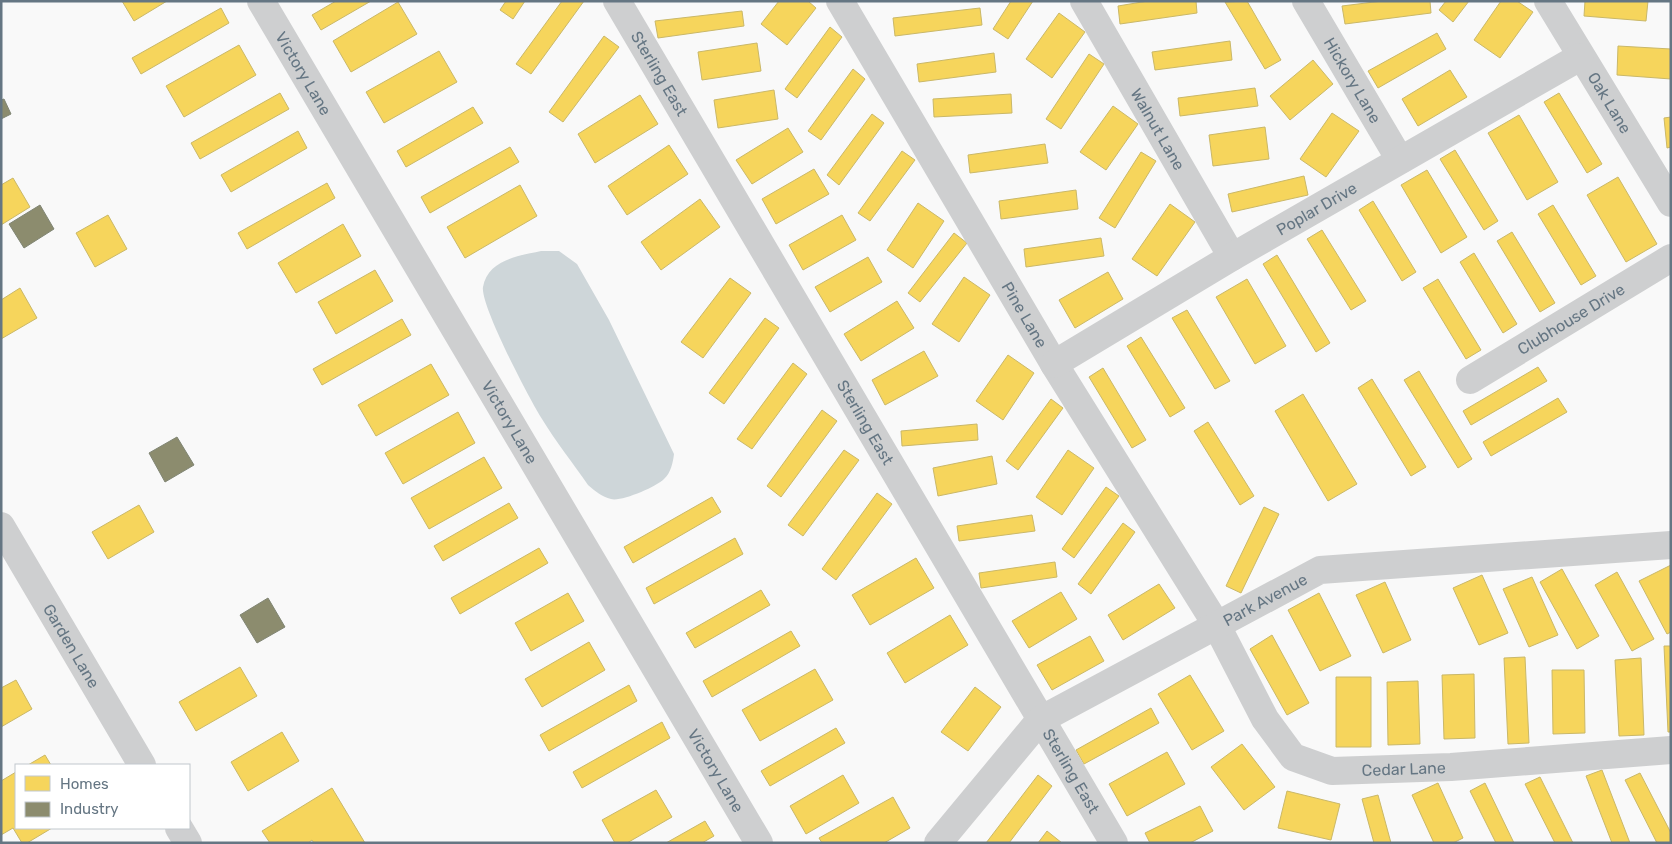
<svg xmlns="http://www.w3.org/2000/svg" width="1672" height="844" font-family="Rubik,sans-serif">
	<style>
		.water { fill: #ced6d9 }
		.homes { fill: #f6d55c; stroke: #cab868 }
		.industry { fill: #8c8c6e; stroke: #808574 }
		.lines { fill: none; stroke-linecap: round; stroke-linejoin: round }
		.minor { stroke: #cecfd0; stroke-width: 28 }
		.labels { text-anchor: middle; stroke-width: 5; stroke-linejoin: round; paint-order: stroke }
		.street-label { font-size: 16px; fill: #657683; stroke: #fff }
	</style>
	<rect width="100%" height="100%" fill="#f9f9f9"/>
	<path class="water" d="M541 251H559L577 264 609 320 674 454C673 462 671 473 664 479 656 487 621 502 611 499 602 497 595 491 588 485 573 463 556 442 542 419 530 400 480 305 483 287 488 259 519 256 541 251Z"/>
	<path class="homes" d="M122 1H167L134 21Z
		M336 1H371L321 30 312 15Z
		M506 1H525L513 19 500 10Z
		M562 1H584L531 74 516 64Z
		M779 1H808L816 8 787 45 761 24Z
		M1011 1H1033L1008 39 993 29Z
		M1148 1H1196L1197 13 1120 24 1118 6Z
		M1247 1 1281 60 1265 69 1225 2Z
		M1382 1H1430L1431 13 1345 24 1342 6Z
		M1446 1H1469L1453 22 1439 10Z
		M1501 1H1517L1533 12 1500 58 1474 40Z
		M1585 1H1648L1646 21 1584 16Z
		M398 2 417 34 351 72 333 41Z
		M221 8 229 23 141 74 132 58Z
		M980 8 982 25 895 36 893 18Z
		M742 11 744 26 658 38 655 21Z
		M1059 13 1085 32 1052 78 1026 59Z
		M830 27 842 37 797 98 785 89Z
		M1437 33 1446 49 1378 88 1368 71Z
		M604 36 619 47 563 122 549 112Z
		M1230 41 1232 60 1155 70 1152 52Z
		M757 43 761 71 702 80 698 52Z
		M239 45 256 75 184 117 166 86Z
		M1618 46 1671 49V79L1617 75Z
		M439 51 457 82 384 123 366 92Z
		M994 53 996 72 919 82 917 64Z
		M1089 54 1104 64 1061 129 1046 119Z
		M1313 60 1333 84 1290 120 1270 96Z
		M853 69 865 79 821 140 808 131Z
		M1450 70 1467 97 1418 126 1402 99Z
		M1255 88 1258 106 1180 116 1178 98Z
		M774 90 778 119 718 128 714 100Z
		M280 93 289 109 200 159 191 143Z
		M1559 93 1602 164 1587 173 1544 102Z
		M1011 94 1012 113 934 117 933 99Z
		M640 95 658 124 595 163 578 134Z
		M1113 106 1138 124 1106 170 1080 152Z
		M473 107 483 123 406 167 397 151Z
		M1332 113 1359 131 1326 177 1300 159Z
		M872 114 884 123 839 185 827 175Z
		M1519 115 1558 182 1527 200 1488 133Z
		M1671 117V147L1667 148 1664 118Z
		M1265 127 1269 159 1213 166 1209 135Z
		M788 128 803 152 752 184 736 160Z
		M298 131 307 148 231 192 221 175Z
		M1045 144 1048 163 970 173 968 155Z
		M669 145 688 174 627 215 608 186Z
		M510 147 519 162 430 213 421 197Z
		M1455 150 1498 221 1484 230 1440 159Z
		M902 151 915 160 870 221 858 213Z
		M1141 152 1156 161 1115 228 1099 218Z
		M814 169 829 194 776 224 762 199Z
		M1427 170 1467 237 1441 253 1401 185Z
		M1304 176 1308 195 1232 212 1228 194Z
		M1618 177 1657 244 1626 262 1587 195Z
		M13 178 30 207 1 225V185Z
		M327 183 335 198 247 249 238 233Z
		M520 185 537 216 465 258 447 227Z
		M1076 190 1078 209 1001 219 999 201Z
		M700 199 720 227 661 270 641 242Z
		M1373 201 1416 272 1402 281 1359 210Z
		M918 203 944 221 913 268 887 250Z
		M1170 204 1195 222 1157 276 1132 259Z
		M1553 205 1596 276 1581 285 1538 214Z
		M108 215 127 249 95 267 76 233Z
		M842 215 856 240 803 270 789 245Z
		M343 224 361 256 296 293 278 263Z
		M1322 230 1366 301 1351 310 1307 239Z
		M1512 232 1555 303 1540 312 1497 241Z
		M954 233 967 243 920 302 908 293Z
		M1101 238 1104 256 1026 267 1024 249Z
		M1474 253 1517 324 1503 333 1460 262Z
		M1277 255 1330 343 1316 352 1263 264Z
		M868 257 882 282 830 312 815 287Z
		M375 270 393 301 336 334 318 302Z
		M1108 272 1123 299 1075 328 1059 300Z
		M964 277 990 295 959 342 932 324Z
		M730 278 751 293 703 358 681 342Z
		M1247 279 1286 346 1255 364 1216 297Z
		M1438 279 1481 350 1466 359 1423 288Z
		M20 288 37 318 1 339V300Z
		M897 301 914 328 861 361 844 334Z
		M1187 310 1230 381 1215 389 1172 318Z
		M765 318 779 328 724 404 709 393Z
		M402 319 411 335 322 385 313 369Z
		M1141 337 1185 408 1170 417 1127 346Z
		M924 351 938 376 885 405 872 380Z
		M1008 355 1034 373 1003 420 976 401Z
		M793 363 807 374 752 449 737 439Z
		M431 364 449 395 376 436 358 405Z
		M1538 367 1547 381 1471 425 1463 411Z
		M1103 368 1146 440 1132 448 1089 377Z
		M1419 371 1472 459 1458 468 1404 380Z
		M1372 379 1426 467 1411 476 1358 388Z
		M1303 394 1357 484 1328 501 1275 411Z
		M1558 398 1567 412 1491 456 1483 442Z
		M1051 399 1063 408 1018 470 1006 461Z
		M822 410 837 421 781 497 767 486Z
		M458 412 475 443 403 484 385 453Z
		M1208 422 1254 496 1240 505 1194 431Z
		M977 424 978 440 902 446 901 431Z
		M844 450 859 460 803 536 788 525Z
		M1068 450 1094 468 1062 515 1036 497Z
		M992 456 997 484 938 496 933 468Z
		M484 457 502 488 429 529 411 498Z
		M1106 487 1119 496 1074 558 1062 549Z
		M877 493 892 504 836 580 822 569Z
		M712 497 721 512 633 563 624 547Z
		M509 503 518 518 443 561 434 546Z
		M139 505 154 532 108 559 92 532Z
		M1264 507 1279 514 1241 593 1226 586Z
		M1032 515 1035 531 959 541 957 526Z
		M1123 523 1135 532 1091 594 1078 584Z
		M735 538 743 554 654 604 646 588Z
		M539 548 548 563 460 614 451 598Z
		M916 558 934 588 870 625 852 595Z
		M1055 562 1057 577 981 588 979 573Z
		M1671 565V632L1667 634 1639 581Z
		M1562 569 1599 636 1577 649 1540 582Z
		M1617 572 1654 639 1632 651 1595 585Z
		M1482 575 1508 633 1479 645 1453 588Z
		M1532 577 1558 635 1529 647 1503 589Z
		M1385 582 1411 640 1383 653 1356 595Z
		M1159 584 1175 608 1123 640 1108 615Z
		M761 590 770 605 695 648 686 633Z
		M1061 592 1077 619 1029 648 1012 621Z
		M568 593 584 621 531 651 515 623Z
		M1319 593 1351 656 1320 671 1288 610Z
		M950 615 968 645 905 683 887 653Z
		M791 631 800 646 712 697 703 681Z
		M1272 635 1309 703 1287 715 1250 649Z
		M1090 636 1104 661 1052 690 1037 665Z
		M589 642 605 670 542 707 525 679Z
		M1664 646H1671V732H1668Z
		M1525 657 1529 743 1508 744 1504 658Z
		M1641 658 1644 735 1619 736 1615 660Z
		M240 667 257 696 196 731 179 702Z
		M815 669 833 700 760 741 742 710Z
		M1552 670H1584L1585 733 1553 734Z
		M1474 674 1475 738 1444 739 1442 675Z
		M1190 675 1224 731 1192 750 1158 694Z
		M1336 677H1371V747H1336Z
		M16 680 32 709 1 727V688Z
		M1418 681 1420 744 1388 745 1387 682Z
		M629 685 637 701 549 751 540 735Z
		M975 687 1001 707 968 751 941 732Z
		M1151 708 1159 723 1084 764 1076 750Z
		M662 722 670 738 582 788 573 772Z
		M836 728 845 743 770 786 761 771Z
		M282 732 299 761 248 791 231 762Z
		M1242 744 1275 787 1244 810 1211 767Z
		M1167 752 1185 784 1127 816 1109 784Z
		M45 755 51 765H28Z
		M1602 770 1630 843H1612L1586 776Z
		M16 772V828H52L27 843H22L13 828 1 835V781Z
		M1640 773 1671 833V843H1657L1625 780Z
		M843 775 859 803 806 834 790 806Z
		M1038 775 1052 786 1009 843H986Z
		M1540 777 1573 843H1555L1525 784Z
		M1438 783 1463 838 1453 843H1434L1412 795Z
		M1485 783 1514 843H1496L1470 791Z
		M332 788 365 843H314L312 840 308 843H270L262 831Z
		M656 790 672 817 627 843H615L602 820Z
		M1287 791 1340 804 1331 840 1278 828Z
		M1378 795 1391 843H1374L1362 799Z
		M893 797 910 828 884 843H822L819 838Z
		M1200 806 1213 831 1190 843H1150L1145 833Z
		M705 821 714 836 702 843H666Z
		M1047 831 1062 843H1038Z"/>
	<path class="industry" d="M4 99 11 114 1 119V100Z
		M40 205 54 229 24 248 9 224Z
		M177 437 194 465 165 482 149 453Z
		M268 598 285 627 257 643 240 615Z"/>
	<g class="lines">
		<g class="minor">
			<path id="s1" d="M261 1 759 843"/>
			<path id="s2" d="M617 1 1114 843"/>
			<path id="s3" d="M840 1 1054 364 1216 624 1265 719 1293 757 1332 771 1451 767 1671 750"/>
			<path id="s4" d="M1084 1 1232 257"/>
			<path id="s5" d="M1306 1 1400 160"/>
			<path id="s6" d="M1548 1 1671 203"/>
			<path id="s7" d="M1054 364 1232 257 1580 57"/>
			<path id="s8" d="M1470 380 1671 258"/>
			<path id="s9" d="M1 526 142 765"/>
			<path d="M179 828 188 843"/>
			<path id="s10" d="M938 843 1040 720 1320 570 1671 545"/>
		</g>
	</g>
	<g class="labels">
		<g class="street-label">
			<text dy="6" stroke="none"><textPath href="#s2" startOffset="84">Sterling East</textPath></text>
			<text dy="6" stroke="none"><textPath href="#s1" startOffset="84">Victory Lane</textPath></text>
			<text dy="6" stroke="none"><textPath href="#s5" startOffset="92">Hickory Lane</textPath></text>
			<text dy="6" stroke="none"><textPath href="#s6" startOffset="119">Oak Lane</textPath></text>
			<text dy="6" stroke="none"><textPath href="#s4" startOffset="148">Walnut Lane</textPath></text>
			<text dy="6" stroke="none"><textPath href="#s7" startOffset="305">Poplar Drive</textPath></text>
			<text dy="6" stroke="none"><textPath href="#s3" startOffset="364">Pine Lane</textPath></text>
			<text dy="6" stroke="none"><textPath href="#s8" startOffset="118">Clubhouse Drive</textPath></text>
			<text dy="6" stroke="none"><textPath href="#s1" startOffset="489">Victory Lane</textPath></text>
			<text dy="6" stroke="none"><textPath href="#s2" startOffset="489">Sterling East</textPath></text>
			<text dy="6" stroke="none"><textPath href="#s10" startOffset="415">Park Avenue</textPath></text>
			<text dy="6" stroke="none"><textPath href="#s9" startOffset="139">Garden Lane</textPath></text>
			<text dy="6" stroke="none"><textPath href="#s3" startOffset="995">Cedar Lane</textPath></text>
			<text dy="6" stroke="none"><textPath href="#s1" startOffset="894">Victory Lane</textPath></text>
			<text dy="6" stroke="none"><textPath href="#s2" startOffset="894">Sterling East</textPath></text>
		</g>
	</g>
	<rect width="1672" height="844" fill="none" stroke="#657683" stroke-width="5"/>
	<rect x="15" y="764" width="175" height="65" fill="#ffffff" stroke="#c1c8cd"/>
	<rect x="25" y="776" width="25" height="15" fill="#f6d55c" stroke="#c1c8cd"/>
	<text x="60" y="789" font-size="15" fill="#657683">Homes</text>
	<rect x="25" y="802" width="25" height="15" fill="#8c8c6e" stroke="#c1c8cd"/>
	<text x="60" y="814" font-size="15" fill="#657683">Industry</text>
</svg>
